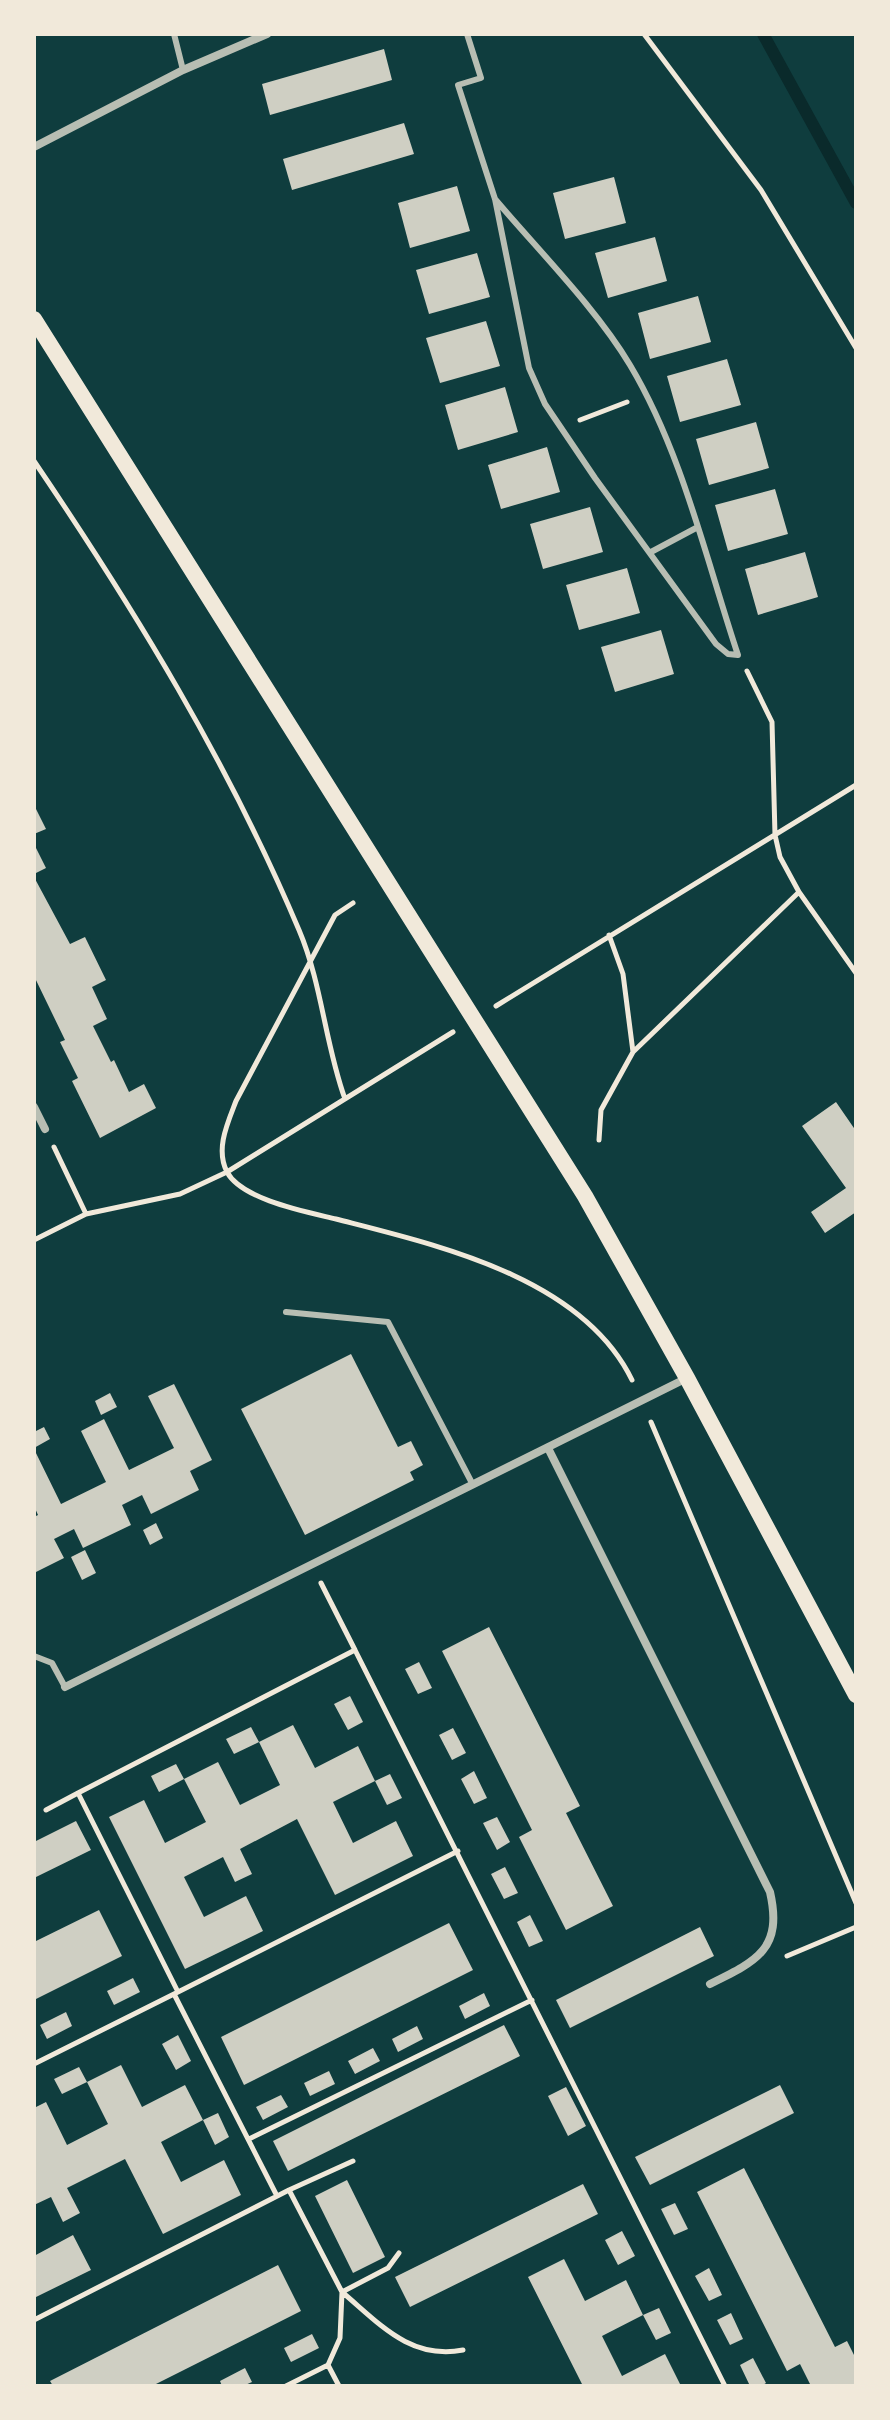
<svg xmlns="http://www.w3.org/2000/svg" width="890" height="2420" font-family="'Sofia Sans Condensed',sans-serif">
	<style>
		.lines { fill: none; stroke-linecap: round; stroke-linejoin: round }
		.stream { stroke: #0a2a2b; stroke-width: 12 }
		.building { fill: #cfcfc3 }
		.path { stroke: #f1e9da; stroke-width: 5 }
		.service { stroke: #b8beb3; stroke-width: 6 }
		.minor { stroke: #b8beb3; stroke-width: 8 }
		.secondary { stroke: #f1e9da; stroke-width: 16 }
	</style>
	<rect width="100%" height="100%" fill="#0f3d3e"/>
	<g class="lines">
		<path class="stream" d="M763 34 856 203"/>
	</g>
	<path class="building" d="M384 49 392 80 270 115 262 84Z
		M404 123 414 154 292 190 283 159Z
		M614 177 626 223 565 239 553 193Z
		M457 186 470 231 410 248 398 203Z
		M655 237 667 281 608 298 595 253Z
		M477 253 490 297 429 314 416 270Z
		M698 296 711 342 650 359 638 313Z
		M486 321 500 366 440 383 426 338Z
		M727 359 741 405 680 422 667 376Z
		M505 387 518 432 458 450 445 405Z
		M756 422 769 468 709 485 696 439Z
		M547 447 560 492 501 509 488 465Z
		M775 489 788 534 728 551 715 505Z
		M590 507 603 552 543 569 530 524Z
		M805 552 818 597 758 615 745 569Z
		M627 568 640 613 579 630 566 585Z
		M661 630 674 674 615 692 601 647Z
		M34 805 46 829 34 834Z
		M34 844 46 868 34 874Z
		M34 877 70 944 85 937 106 980 92 987 107 1019 93 1026 111 1062 114 1060 129 1092 144 1084 156 1108 100 1138 72 1081 78 1078 60 1042 65 1040 34 976Z
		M836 1102 856 1131V1212L825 1233 811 1212 846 1188 802 1126Z
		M351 1354 398 1447 411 1441 423 1465 410 1472 414 1480 305 1535 241 1409Z
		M174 1384 212 1460 190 1471 199 1490 151 1514 142 1495 122 1505 131 1525 83 1548 74 1529 54 1539 64 1558 34 1573V1517L38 1515 34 1506V1449L61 1504 106 1482 81 1431 104 1419 129 1470 174 1448 148 1396Z
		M110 1393 117 1407 101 1415 95 1401Z
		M44 1427 50 1439 34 1448V1432Z
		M156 1523 163 1538 150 1545 143 1530Z
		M85 1550 96 1573 82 1580 71 1557Z
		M489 1627 580 1806 566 1813 613 1906 566 1930 519 1837 532 1830 442 1651Z
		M419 1662 432 1688 418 1694 405 1669Z
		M350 1696 363 1722 348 1730 334 1704Z
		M293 1725 315 1768 358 1746 375 1781 333 1802 353 1843 396 1821 413 1856 335 1895 297 1819 240 1849 252 1874 235 1882 223 1857 184 1877 204 1917 246 1896 263 1931 185 1969 109 1817 144 1800 165 1843 206 1822 184 1779 218 1762 240 1805 280 1785 259 1742Z
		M251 1727 259 1742 234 1754 226 1739Z
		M453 1728 466 1753 452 1760 439 1735Z
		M176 1764 184 1779 159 1792 151 1776Z
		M474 1771 487 1798 474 1804 461 1779Z
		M390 1774 402 1798 387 1805 375 1781Z
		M497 1817 510 1842 497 1850 483 1823Z
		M76 1821 91 1850 34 1878V1842Z
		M505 1867 518 1893 504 1899 491 1874Z
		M99 1910 122 1956 34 2000V1942Z
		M530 1915 543 1941 529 1947 517 1922Z
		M449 1923 473 1970 244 2085 221 2037Z
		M700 1927 714 1956 570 2028 556 2000Z
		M133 1978 140 1992 114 2005 107 1991Z
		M484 1993 490 2006 465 2019 459 2006Z
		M66 2012 72 2026 47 2039 40 2025Z
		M504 2025 520 2056 288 2171 273 2141Z
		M417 2026 423 2039 398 2052 392 2039Z
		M178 2035 191 2061 176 2070 162 2044Z
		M373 2048 380 2061 355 2074 348 2061Z
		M121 2065 142 2107 185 2085 203 2120 161 2142 181 2182 224 2160 241 2195 163 2234 125 2159 67 2188 80 2213 63 2222 51 2197 34 2205V2108L46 2102 67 2145 108 2124 87 2082 62 2094 54 2079 79 2067 87 2082Z
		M329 2071 335 2084 310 2096 304 2083Z
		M780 2085 794 2113 650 2185 635 2157Z
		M566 2087 586 2126 568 2136 548 2096Z
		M281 2095 288 2107 263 2120 256 2107Z
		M218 2113 229 2137 215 2145 203 2120Z
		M744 2168 835 2347 847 2341 856 2359V2386H811L800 2364 787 2371 697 2192Z
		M347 2180 385 2257 353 2273 315 2196Z
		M583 2184 598 2214 410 2307 395 2277Z
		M675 2203 688 2229 674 2235 661 2209Z
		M622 2231 635 2256 618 2265 605 2240Z
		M73 2235 91 2270 34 2298V2256Z
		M564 2259 585 2301 626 2280 643 2315 659 2308 671 2333 656 2340 643 2315 602 2336 622 2376 665 2354 681 2386H583L528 2277Z
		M278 2265 301 2311 152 2386H53L50 2381Z
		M709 2268 722 2295 709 2301 695 2276Z
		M731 2313 743 2339 730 2345 717 2320Z
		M312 2334 319 2348 291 2362 284 2348Z
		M753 2358 766 2383 761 2386H750L740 2365Z
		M245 2368 252 2382 243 2386H222L220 2381Z"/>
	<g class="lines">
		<path class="path" d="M644 34 761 190 856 348
			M580 420 627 402
			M34 461C135 610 229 764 299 930 322 984 325 1044 345 1099
			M747 671 772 722 775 835 780 857 799 892 856 973
			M353 903 335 915 236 1101C228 1122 215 1149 227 1172 242 1200 307 1212 336 1219 437 1245 582 1277 632 1380
			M609 935 623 974 633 1052 799 892
			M496 1006 856 785
			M599 1140 601 1110 633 1052
			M54 1147 86 1214
			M34 1240 86 1214 180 1194 227 1172 453 1032
			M651 1422 856 1903
			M321 1583 355 1650
			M46 1810 78 1793
			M787 1956 856 1927
			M178 1992 458 1851
			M34 2064 174 1994
			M249 2139 532 2000
			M289 2190 353 2161
			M277 2196 174 1994 178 1992 78 1793 355 1650 725 2386
			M399 2253 388 2268 342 2292C380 2324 410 2360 463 2350
			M34 2320 289 2190 342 2292 340 2338 328 2365 286 2386
			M328 2365 339 2386"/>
		<path class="service" d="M174 34 183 70
			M467 34 481 78 458 85 495 199 529 368 545 404 595 478 716 644 728 654 738 655C706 559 682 452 630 365 596 308 538 250 495 199
			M651 552 696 528
			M286 1312 388 1322 473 1485
			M34 1656 52 1663 65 1687"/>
		<path class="minor" d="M34 147 183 70 267 34
			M34 1107 45 1129
			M548 1448 770 1892C783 1949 757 1961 710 1984
			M65 1687 687 1378"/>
		<path class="secondary" d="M34 319 585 1196 687 1378 856 1695"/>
	</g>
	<rect width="890" height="2420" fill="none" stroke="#f1e9da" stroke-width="72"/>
</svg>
